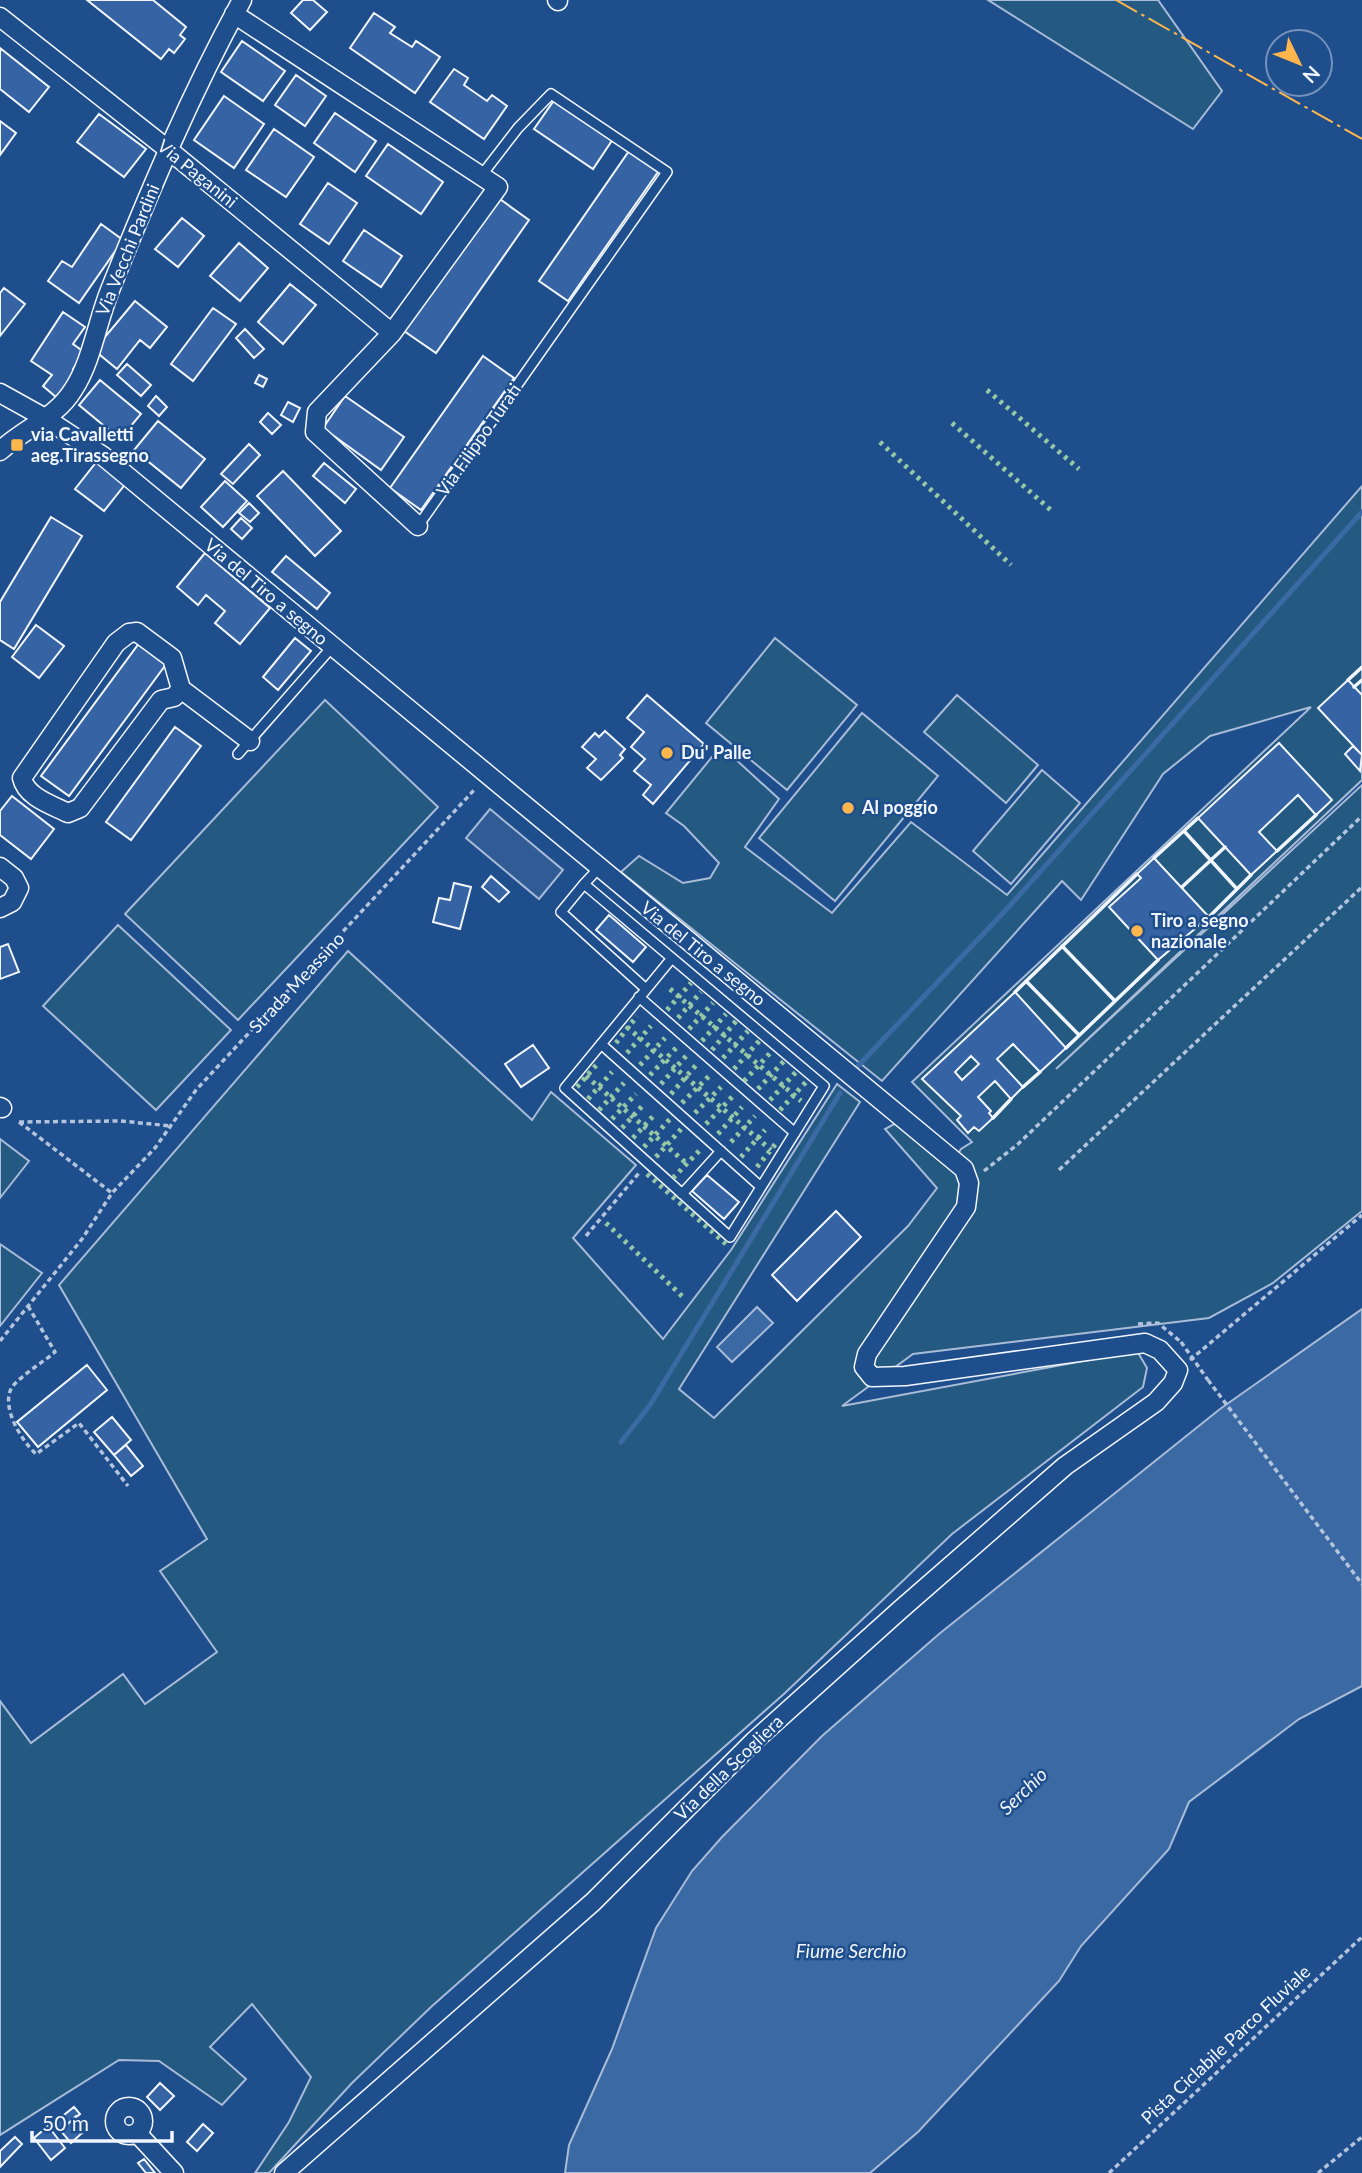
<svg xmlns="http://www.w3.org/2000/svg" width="1362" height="2173" font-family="Lato,sans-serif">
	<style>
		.green { fill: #245a82; stroke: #a8bbd7; stroke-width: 2 }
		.parking { fill: #305b95; stroke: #a8bbd7; stroke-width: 2 }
		.water { fill: #3b69a3; stroke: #a8bbd7; stroke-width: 2 }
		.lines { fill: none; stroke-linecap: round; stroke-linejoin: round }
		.stream { stroke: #3b69a3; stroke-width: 5 }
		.building { fill: #3563a3; stroke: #f2f6ff; stroke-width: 2; fill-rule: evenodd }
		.service-casing { stroke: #f2f6ff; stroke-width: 12 }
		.minor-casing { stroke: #f2f6ff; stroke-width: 21 }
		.path { stroke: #b3c4dc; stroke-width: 3.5; stroke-dasharray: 5 3.5; stroke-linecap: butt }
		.service { stroke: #1f4e8c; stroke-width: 9 }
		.minor { stroke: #1f4e8c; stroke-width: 18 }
		.path-bridge { stroke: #b3c4dc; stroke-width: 3.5; stroke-dasharray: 5 3.5; stroke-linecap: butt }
		.hedge { stroke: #97c8a6; stroke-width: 5; stroke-dasharray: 3.5 5; stroke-linecap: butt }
		.wall { stroke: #f2f6ff; stroke-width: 3.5 }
		.power { stroke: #ffb74d; stroke-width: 2; stroke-dasharray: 24 5 3.5 5; stroke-linecap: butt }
		.poi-dot { fill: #ffb74d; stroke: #1f4e8c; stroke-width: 2.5 }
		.labels { text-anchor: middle; stroke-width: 5; stroke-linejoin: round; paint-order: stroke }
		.street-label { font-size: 18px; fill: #f2f6ff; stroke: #1f4e8c }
		.poi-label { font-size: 18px; font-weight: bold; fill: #f2f6ff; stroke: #1f4e8c; text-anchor: start }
		.water-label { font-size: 19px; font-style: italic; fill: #f2f6ff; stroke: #1f4e8c }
	</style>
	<rect width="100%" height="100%" fill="#1f4e8c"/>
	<path class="green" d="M988 0H1158L1222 91 1193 129Z
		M1362 486V780L1056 1069 1362 785V1211L1273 1283 1209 1318 913 1354 842 1406 1137 1351 1147 1368 1143 1387 952 1534 785 1693 431 2007 352 2083 269 2173H255L289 2122 311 2077 252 2004 210 2047 246 2079 222 2105 159 2061 119 2060 0 2135V1701L31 1743 123 1674 145 1704 217 1652 160 1571 207 1539 59 1285 348 951 532 1120 551 1092 636 1165 573 1238 663 1339 731 1250 837 1084 860 1102 679 1389 714 1418 908 1226 937 1188 885 1129 898 1122 950 1167 961 1149 972 1142 912 1082 1311 707 1210 736 1163 774 1081 900 1062 881 882 1081 621 872 639 856 683 883 710 878 719 863 684 826 666 813 721 746 779 799 745 847 832 913 911 822 1007 895Z
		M775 638 857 705 787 790 706 723Z
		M957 695 1038 765 1006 803 924 732Z
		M325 700 438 807 238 1020 125 914Z
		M862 713 938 776 835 901 759 838Z
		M1042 770 1080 803 1011 884 973 851Z
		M118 925 231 1030 156 1110 43 1006Z
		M0 1139 29 1161 0 1198Z
		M0 1244 42 1273 0 1326Z"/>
	<path class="parking" d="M490 809 563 870 539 899 466 838Z"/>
	<path class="water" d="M757 1307 773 1323 732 1362 717 1347Z
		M1362 1309V1686L1299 1719 1189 1802 1169 1849 1081 1946 1059 1981 918 2132 870 2173H565L569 2145 612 2049 656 1928 692 1871 722 1837 822 1736 939 1634 1220 1409Z"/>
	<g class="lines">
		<path class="stream" d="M857 1067 1005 911 1362 512
			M621 1442 650 1405 840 1093"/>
	</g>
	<path class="building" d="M87 0H153L186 27 180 35 185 39 174 53 169 49 161 59Z
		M303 0H313L327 12 310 30 291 13Z
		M374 13 395 27 390 33 412 47 416 41 440 57 415 93 350 48Z
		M242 41 285 71 263 101 221 72Z
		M0 48 49 87 29 112 0 89Z
		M454 69 468 78 464 85 487 101 492 95 507 106 484 139 430 102Z
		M296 75 326 96 305 126 275 105Z
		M224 96 264 124 234 168 194 140Z
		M555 99 613 139 593 169 534 129Z
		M335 113 376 141 355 172 314 143Z
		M99 114 146 149 124 177 77 142Z
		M0 121 16 133 0 155Z
		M274 129 314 157 286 197 246 170Z
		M388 144 443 182 421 214 366 176Z
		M629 151 658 172 568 301 539 281Z
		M328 183 357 203 329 244 300 224Z
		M497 197 529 220 436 353 404 331Z
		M182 218 204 236 178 267 155 249Z
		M101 224 123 240 79 303 48 281 62 261 72 267Z
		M364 230 402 256 381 287 343 261Z
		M239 243 268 268 240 301 210 276Z
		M290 284 316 305 283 344 258 322Z
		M4 288 25 304 0 336V293Z
		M135 301 167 327 150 348 140 340 117 369 94 350Z
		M213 308 236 324 193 381 171 364Z
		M63 312 85 327 73 344 84 352 73 369 76 372 56 397 43 386 52 375 31 361Z
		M245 329 264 349 254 358 236 338Z
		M483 356 514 378 421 510 390 488Z
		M127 364 151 385 141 396 117 375Z
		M259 375 267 379 263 387 255 383Z
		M100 380 141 414 120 439 79 405Z
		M156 396 167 407 159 416 148 406Z
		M345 396 404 437 381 470 323 428Z
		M288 402 300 408 293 422 281 415Z
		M268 413 281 425 272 434 260 422Z
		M158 421 205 459 181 488 134 450Z
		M249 444 260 455 233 484 221 474Z
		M98 460 127 482 104 511 75 489Z
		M324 463 356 489 345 503 313 476Z
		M283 471 341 531 315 556 257 496Z
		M225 481 247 501 223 527 201 507Z
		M249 503 259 513 250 522 239 513Z
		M51 517 82 536 14 649 0 640V602Z
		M241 518 252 528 242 539 231 529Z
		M205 553 270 608 240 644 215 623 225 611 206 595 198 605 177 587Z
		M286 556 330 593 317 609 272 572Z
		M36 625 64 646 39 678 12 657Z
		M295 638 311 651 278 690 263 677Z
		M140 642 167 663 69 796 41 776Z
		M1348 680 1362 695V755L1318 708Z
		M647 695 704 744 653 804 643 795 651 785 634 771 645 759 631 747 644 732 627 718Z
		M175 727 201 746 131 840 106 822Z
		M605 731 625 749 620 755 623 758 601 780 587 768 596 759 582 747 595 733 599 737Z
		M1279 743 1332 800 1316 815 1298 795 1259 832 1277 851 1251 875 1198 818Z
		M1353 746 1362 755 1360 771 1345 754Z
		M12 796 54 829 31 859 0 835V811Z
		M1154 858 1209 917 1158 960 1109 907 1141 878 1137 874Z
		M491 876 509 892 499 902 482 887Z
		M454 883 471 887 460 929 433 922 439 898 450 900Z
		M609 915 646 947 633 962 596 930Z
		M8 944 19 972 0 979V947Z
		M1015 992 1066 1048 1040 1072 1013 1044 997 1059 1023 1087 1011 1099 995 1081 978 1097 991 1111 989 1113 993 1118 979 1131 974 1127 968 1133 957 1120 961 1116 922 1079ZM971 1056 979 1064 962 1080 955 1072Z
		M533 1045 549 1068 521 1087 505 1064Z
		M707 1175 739 1202 724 1219 692 1191Z
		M836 1211 861 1237 797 1301 772 1275Z
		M87 1365 107 1390 38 1447 17 1422Z
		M112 1417 131 1440 114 1455 94 1432Z
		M126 1445 143 1466 131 1476 114 1455Z
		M160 2083 174 2096 160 2110 147 2097Z
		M74 2107 80 2114 60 2130 54 2123Z
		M76 2116 87 2130 81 2134 71 2121Z
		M71 2121 81 2134 71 2143 60 2130Z
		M203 2124 213 2133 197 2151 187 2142Z
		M48 2126 65 2148 51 2160 34 2138Z
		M15 2137 22 2144 0 2167V2151Z
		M144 2159 155 2173H146L138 2163Z"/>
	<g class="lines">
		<defs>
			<path id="service" d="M418 526 667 172 551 94 518 128 481 176
				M238 754 332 647
				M599 868 584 884 824 1086 730 1237 565 1088 672 958
				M584 884 561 912 646 989
				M639 997 795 1133
				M601 1044 761 1187
				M682 1194 721 1151"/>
			<path id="minor" d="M557 0 558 1
				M234 14 498 187 392 333 317 412 315 432 418 526
				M0 17 170 151 392 333
				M0 393 45 418 103 456 964 1169 969 1183 966 1207 867 1354 864 1367 872 1377 905 1376 1145 1343 1160 1350 1178 1370 1173 1383 1156 1402 1065 1466 900 1610 754 1741 593 1902 284 2173
				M0 451C23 429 56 418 73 390 92 361 97 322 110 290 149 192 191 93 242 0
				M181 689 174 697 161 700 80 808 68 813C52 805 26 797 22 778L116 643 129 633 137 632 172 658 181 689 250 741
				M0 867 14 878 19 888 12 902 0 908
				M0 1107 2 1108
				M115 2121a14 14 0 1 1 28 0a14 14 0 1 1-28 0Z
				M137 2133 174 2173"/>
		</defs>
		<use href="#service" class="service-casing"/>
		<use href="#minor" class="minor-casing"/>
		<path class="path" d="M19 1122 121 1121 171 1126
			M19 1122 112 1193
			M1059 1170 1362 887
			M984 1171 1018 1144 1362 816
			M586 1236 639 1173
			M28 1306 55 1352C42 1363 23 1374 12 1387 0 1407 22 1441 36 1454L79 1423 128 1486
			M1138 1324 1158 1323 1181 1342
			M0 1341 82 1239 112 1193 155 1148 196 1090 476 788
			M1190 1360 1362 1215
			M1208 1380 1362 1584
			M1109 2173 1362 1937
			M1318 2173 1362 2137"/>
		<use href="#service" class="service"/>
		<use href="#minor" class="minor"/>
		<path class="path-bridge" d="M1181 1342 1208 1380"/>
		<path class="hedge" d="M987 390 1079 469
			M952 423 1053 512
			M880 442 1011 565
			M670 989 801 1101
			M667 1010 691 983
			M678 1018 701 992
			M627 1027 771 1150
			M689 1029 713 1003
			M702 1041 726 1014
			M616 1043 637 1016
			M712 1050 736 1021
			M627 1053 651 1026
			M723 1058 748 1031
			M640 1065 665 1038
			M734 1069 760 1040
			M650 1075 676 1048
			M586 1076 686 1163
			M744 1081 772 1051
			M661 1084 687 1055
			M577 1087 599 1062
			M758 1089 784 1061
			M671 1094 697 1064
			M588 1099 612 1072
			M770 1100 796 1072
			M682 1103 709 1076
			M599 1110 624 1083
			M780 1110 807 1081
			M695 1113 721 1087
			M612 1119 636 1094
			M706 1124 733 1096
			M622 1128 645 1103
			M718 1134 742 1107
			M633 1138 656 1113
			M731 1142 755 1116
			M644 1147 671 1118
			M656 1157 682 1128
			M741 1157 765 1130
			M757 1167 777 1142
			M647 1174 726 1244
			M673 1178 701 1149
			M606 1223 684 1298"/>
		<path class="wall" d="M1348 680 1362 667
			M1354 687 1362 680
			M1184 831 1237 889
			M1277 851 1316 815
			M1154 858 1198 818
			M1182 887 1225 847
			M1209 917 1251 875
			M1062 946 1115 1001
			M1026 981 1079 1035
			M1015 992 1137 874
			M1066 1048 1158 960
			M1023 1087 1040 1072
			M993 1118 1011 1099"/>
		<path class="power" d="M1116 0 1362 139"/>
	</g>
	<g class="poi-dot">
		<rect x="10" y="438" width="14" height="14" rx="3.5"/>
		<circle cx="667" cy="753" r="7"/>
		<circle cx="848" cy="808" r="7"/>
		<circle cx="1137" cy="931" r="7"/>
	</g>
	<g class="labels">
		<g class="street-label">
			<text transform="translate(197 174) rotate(39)" y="6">Via Paganini</text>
			<text transform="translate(128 250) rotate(-68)" y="6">Via Vecchi Pardini</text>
			<text transform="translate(479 440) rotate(-55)" y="6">Via Filippo Turati</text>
			<text transform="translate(266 592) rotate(40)" y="6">Via del Tiro a segno</text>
			<text transform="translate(703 954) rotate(39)" y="6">Via del Tiro a segno</text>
			<text transform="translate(297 983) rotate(-47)" y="6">Strada Meassino</text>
			<text transform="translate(729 1768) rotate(-44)" y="6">Via della Scogliera</text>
			<text transform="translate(1226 2045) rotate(-43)" y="6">Pista Ciclabile Parco Fluviale</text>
		</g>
		<g class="poi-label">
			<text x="31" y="441">via Cavalletti<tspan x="31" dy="21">aeg.Tirassegno</tspan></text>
			<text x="681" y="759">Du' Palle</text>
			<text x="862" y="814">Al poggio</text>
			<text x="1151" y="927">Tiro a segno<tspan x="1151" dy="21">nazionale</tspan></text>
		</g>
		<g class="water-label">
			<text transform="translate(1023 1791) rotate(-44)" y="7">Serchio</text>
			<text x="851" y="1958">Fiume Serchio</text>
		</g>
	</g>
	<g transform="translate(1299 63) rotate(133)"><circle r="33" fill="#1f4e8c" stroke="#7391ba" stroke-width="2"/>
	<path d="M0-5L12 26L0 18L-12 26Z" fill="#ffb74d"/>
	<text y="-10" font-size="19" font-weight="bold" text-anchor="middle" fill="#f2f6ff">N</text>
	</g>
	<path d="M32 2131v10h140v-10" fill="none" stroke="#f2f6ff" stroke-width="3.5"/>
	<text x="42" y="2131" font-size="21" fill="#f2f6ff" stroke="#1f4e8c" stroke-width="5" paint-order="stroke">50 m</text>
</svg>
